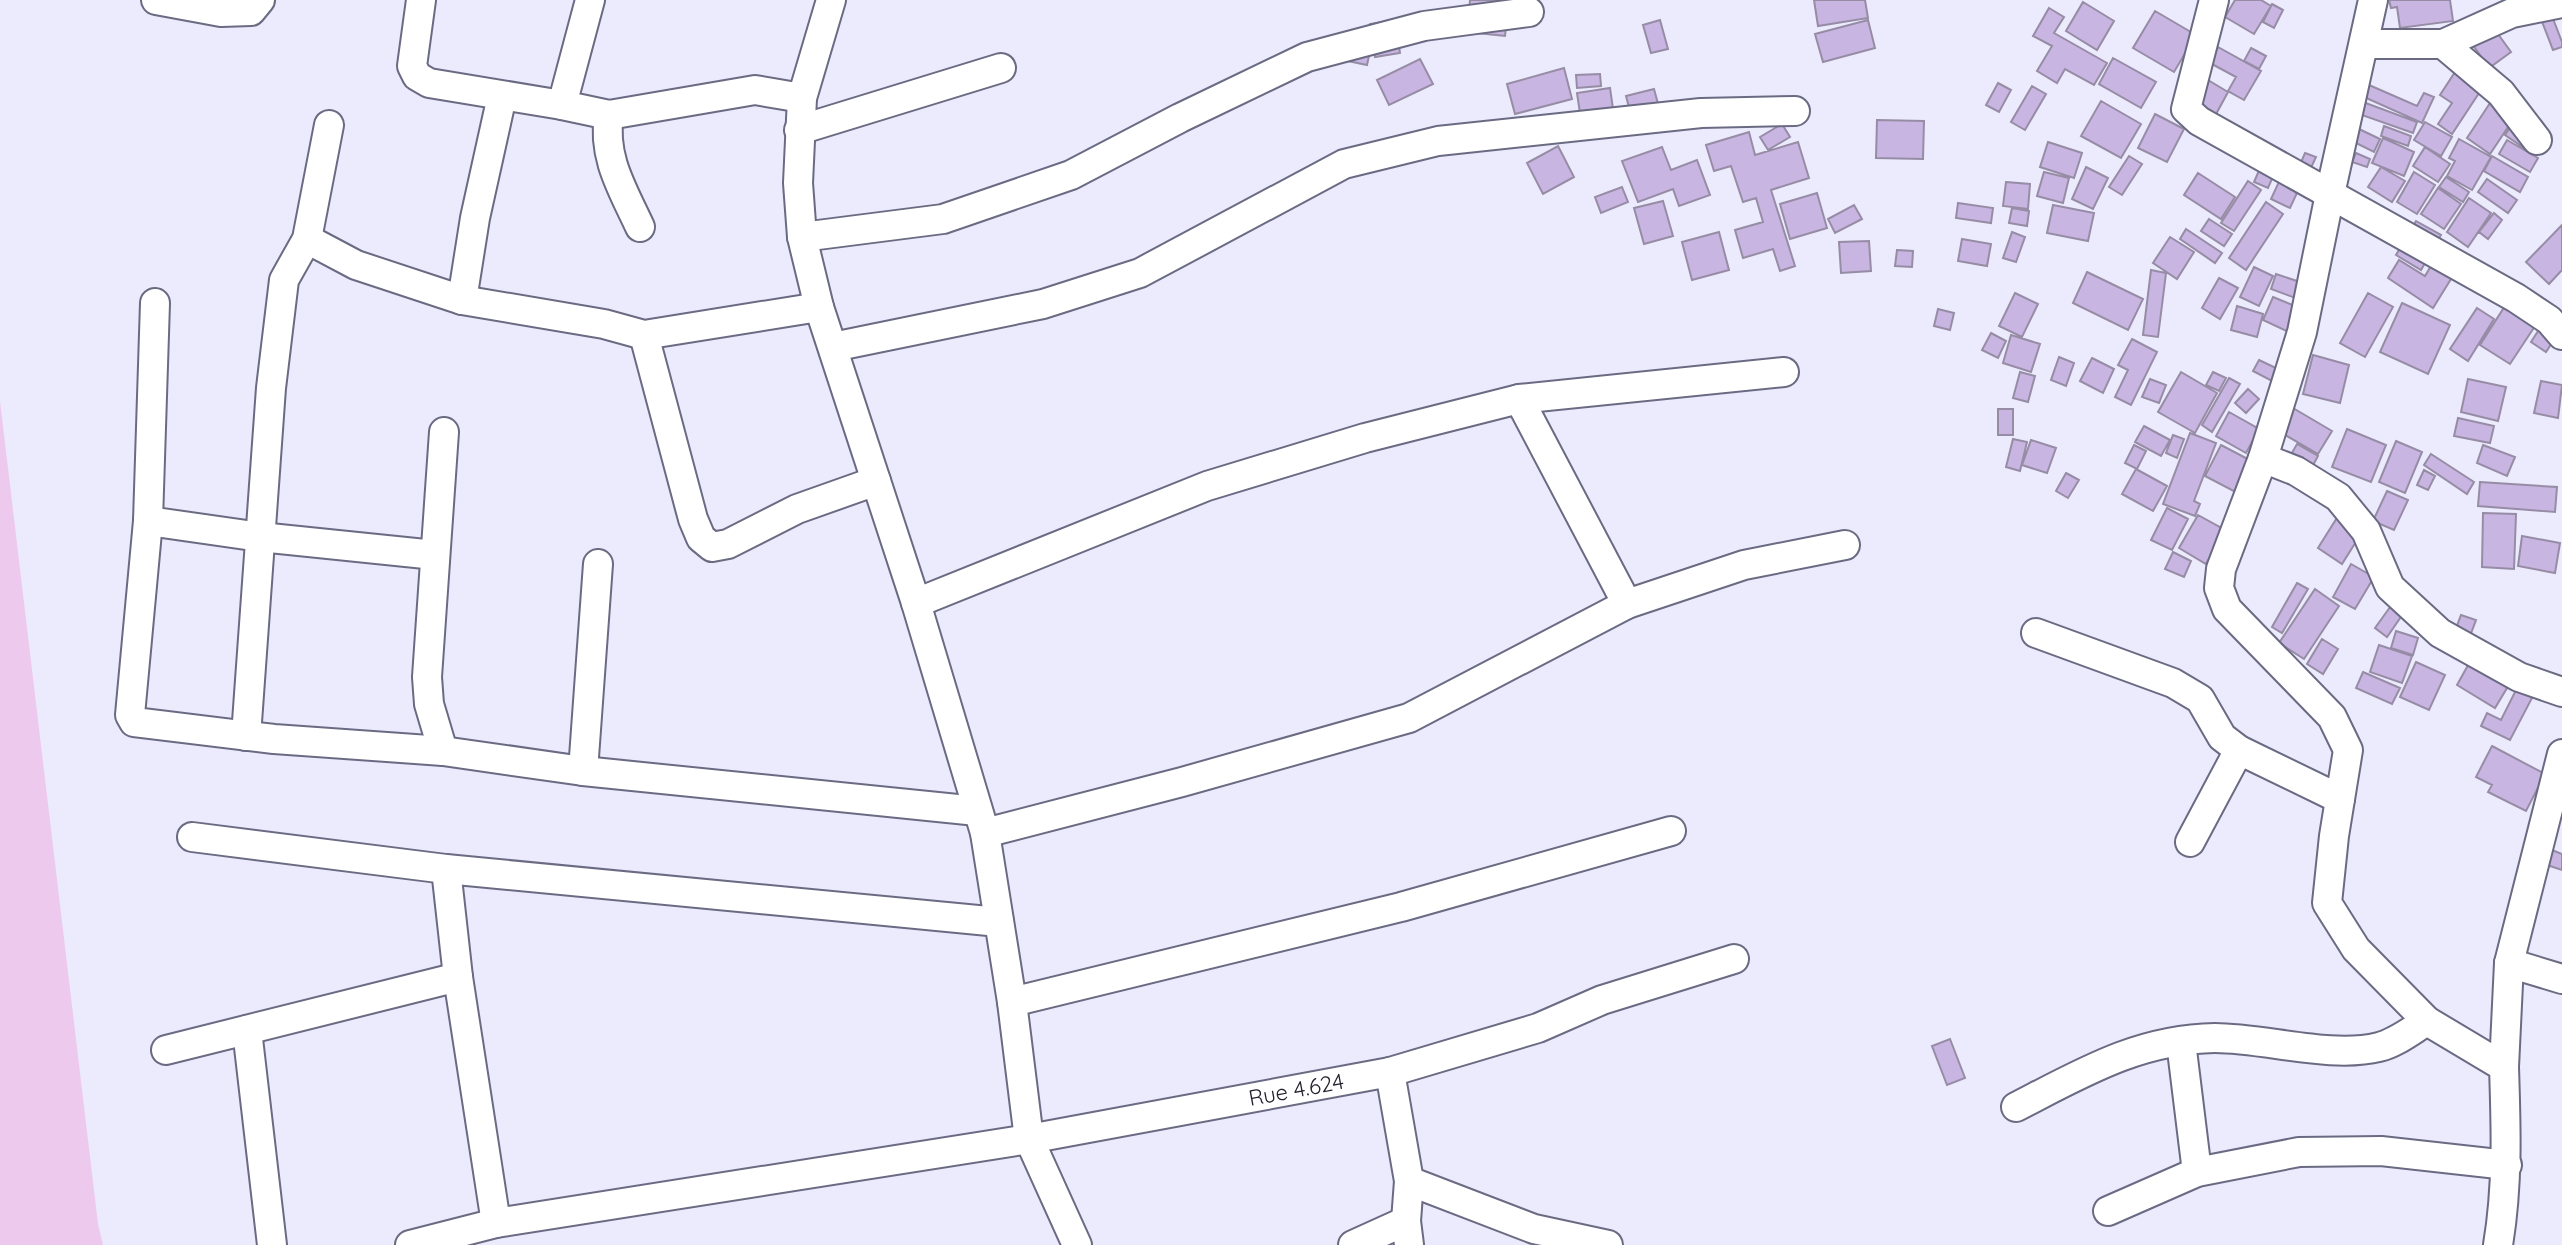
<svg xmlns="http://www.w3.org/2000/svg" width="2562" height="1245" font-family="Quicksand,sans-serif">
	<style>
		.green { fill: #edc9ed }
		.building { fill: #c9b5e1; stroke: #978ca5; stroke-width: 2 }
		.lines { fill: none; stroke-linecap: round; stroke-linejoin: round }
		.minor-casing { stroke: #6a6a83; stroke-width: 32 }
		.minor { stroke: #fff; stroke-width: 28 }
		.labels { text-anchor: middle; stroke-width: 6; stroke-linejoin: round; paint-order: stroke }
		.street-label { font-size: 22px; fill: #23222d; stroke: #fff }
	</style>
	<rect width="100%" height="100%" fill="#ebebfd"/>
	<path class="green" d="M0 401 98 1224 103 1245H0Z"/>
	<path class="building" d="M1470 0H1509L1505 36 1467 32Z
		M1814 0H1865L1868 18 1818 26Z
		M2235 0H2261L2271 6 2254 34 2225 17Z
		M2389 0H2450L2453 21 2400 28 2397 7 2391 8Z
		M2083 2 2114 21 2097 50 2066 31Z
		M2272 4 2283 10 2274 28 2263 22Z
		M2049 8 2064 17 2054 33 2107 63 2094 85 2065 69 2057 83 2037 71 2052 46 2033 36Z
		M2155 11 2196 35 2174 72 2133 48Z
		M2550 11 2562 42V47L2553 50 2539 14Z
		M1395 20 1400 53 1375 57 1370 24Z
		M1660 20 1668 49 1651 53 1643 25Z
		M1868 20 1875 48 1823 62 1815 34Z
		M2490 23 2511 52 2489 68 2468 38Z
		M1372 42 1367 65 1343 60Z
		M2218 47 2261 71 2244 100 2228 91 2236 77 2210 63Z
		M2251 48 2266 56 2259 69 2244 61Z
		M2113 58 2156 82 2141 108 2099 84Z
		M1420 59 1433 84 1389 105 1377 80Z
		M2459 66 2485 84 2452 134 2438 124 2452 103 2440 95Z
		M1564 68 1572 99 1515 114 1507 84Z
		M1600 74 1601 86 1577 88 1576 75Z
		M2208 80 2228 92 2215 116 2195 104Z
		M1998 83 2011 90 1999 112 1986 105Z
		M2369 85 2417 106 2424 93 2434 97 2422 123 2364 97Z
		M2032 86 2046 94 2025 130 2011 122Z
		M1610 88 1615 123 1582 127 1577 93Z
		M1654 89 1663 122 1635 130 1626 96Z
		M2101 101 2141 124 2121 158 2081 136Z
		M2363 102 2417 122 2413 133 2359 114Z
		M2490 103 2514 118 2490 154 2467 138Z
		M2155 114 2184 129 2167 162 2138 148Z
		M1877 120 1924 121 1923 159 1876 158Z
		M2425 122 2452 137 2441 156 2414 140Z
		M2514 122 2536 137 2527 150 2505 135Z
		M1782 124 1790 137 1768 150 1760 137Z
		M2384 126 2411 136 2408 146 2381 136Z
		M2359 129 2380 139 2374 152 2352 141Z
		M1749 132 1755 155 1798 142 1809 178 1771 190 1795 266 1780 271 1773 249 1743 258 1735 230 1763 222 1756 198 1743 202 1731 166 1714 171 1706 145Z
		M2383 138 2414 152 2404 176 2372 163Z
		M2459 139 2491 157 2472 190 2447 176 2455 161 2449 158Z
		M2507 140 2538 158 2530 172 2499 154Z
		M2048 142 2082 153 2074 178 2040 167Z
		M1558 146 1574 177 1543 194 1527 163Z
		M1662 147 1671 170 1697 160 1710 195 1679 206 1673 189 1638 202 1622 161Z
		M2425 147 2450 164 2438 182 2413 166Z
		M2305 153 2316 157 2309 172 2299 167Z
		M2356 153 2370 159 2367 167 2352 162Z
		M2129 156 2142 164 2122 195 2109 187Z
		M2492 156 2528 177 2520 192 2484 171Z
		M2264 159 2278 165 2268 188 2254 182Z
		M2086 167 2108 178 2093 209 2072 199Z
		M2381 167 2405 181 2392 202 2368 187Z
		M2284 171 2303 180 2290 208 2271 199Z
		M2044 172 2069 178 2063 203 2037 196Z
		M2414 172 2435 185 2417 214 2397 202Z
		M2198 173 2235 197 2221 219 2184 195Z
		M2446 177 2469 192 2463 202 2439 187Z
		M2487 179 2517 200 2508 213 2478 192Z
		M2248 181 2261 190 2234 231 2221 223Z
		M2006 182 2030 184 2028 209 2003 206Z
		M1622 187 1628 202 1601 213 1595 197Z
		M2438 188 2461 204 2444 229 2421 214Z
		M1817 193 1827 228 1790 239 1780 204Z
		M2469 198 2491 213 2468 247 2447 232Z
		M1663 201 1673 236 1644 244 1634 208Z
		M2266 202 2283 214 2246 270 2229 258Z
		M1958 203 1993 208 1991 223 1956 218Z
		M1854 205 1862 219 1835 233 1828 219Z
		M2053 205 2094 213 2088 241 2047 233Z
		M2012 208 2029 211 2027 226 2009 223Z
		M2494 213 2502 220 2488 239 2479 232Z
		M2209 219 2232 234 2224 246 2201 231Z
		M2416 221 2441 235 2421 270 2396 255Z
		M2562 225V270L2549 284 2526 262Z
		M2186 229 2222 253 2215 263 2180 239Z
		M1719 232 1729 270 1692 280 1682 242Z
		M2012 232 2025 237 2016 262 2003 258Z
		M2170 237 2194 252 2177 279 2153 263Z
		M1962 239 1991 244 1987 266 1958 261Z
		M1869 241 1871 271 1841 273 1839 242Z
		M1897 250 1913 251 1912 267 1895 266Z
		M2438 254 2459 266 2433 308 2388 278 2399 260 2425 276Z
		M2254 267 2273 276 2259 306 2240 297Z
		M2151 270 2166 273 2158 337 2143 335Z
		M2087 272 2143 299 2128 330 2073 303Z
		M2276 274 2303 283 2298 299 2271 289Z
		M2219 278 2238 288 2220 319 2202 308Z
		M2015 293 2038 304 2022 337 1999 326Z
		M2368 293 2393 307 2365 357 2340 343Z
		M2273 297 2300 308 2289 332 2263 320Z
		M2402 303 2450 325 2428 374 2380 352Z
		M2237 306 2263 314 2257 337 2231 330Z
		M2505 306 2535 326 2510 364 2480 345Z
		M2477 308 2494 319 2468 361 2450 349Z
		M1938 309 1954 313 1950 330 1934 326Z
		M2542 325 2557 335 2546 352 2531 342Z
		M1991 333 2006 341 1998 358 1982 350Z
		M2011 335 2040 344 2031 372 2003 363Z
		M2132 339 2157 352 2131 405 2115 397 2128 370 2118 365Z
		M2313 355 2349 365 2340 403 2303 394Z
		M2059 357 2074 363 2066 386 2051 380Z
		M2092 358 2114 369 2103 393 2080 381Z
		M2259 360 2278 369 2272 381 2253 371Z
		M2020 372 2035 376 2028 402 2013 398Z
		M2181 372 2217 393 2195 433 2158 412Z
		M2213 372 2226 378 2219 391 2206 385Z
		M2229 378 2240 384 2212 432 2202 425Z
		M2150 379 2166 385 2159 403 2142 397Z
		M2468 379 2506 387 2498 421 2461 412Z
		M2541 381 2562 385 2558 418 2534 413Z
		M2248 389 2259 399 2246 413 2235 403Z
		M2293 408 2332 431 2318 454 2280 432Z
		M1998 409H2013V435H1998Z
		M2229 412 2259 429 2246 453 2216 436Z
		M2458 418 2494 426 2490 443 2454 436Z
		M2144 426 2170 440 2161 456 2135 442Z
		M2347 429 2386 445 2371 482 2332 467Z
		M2190 433 2216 443 2194 501 2200 504 2195 516 2163 504Z
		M2173 435 2184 439 2177 458 2166 453Z
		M2013 439 2027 442 2020 471 2006 467Z
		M2031 440 2056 448 2047 473 2022 465Z
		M2396 441 2422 452 2405 493 2379 482Z
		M2297 444 2318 456 2309 473 2288 460Z
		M2134 445 2146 451 2137 469 2125 463Z
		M2221 445 2261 466 2245 497 2205 476Z
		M2483 445 2515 457 2507 476 2477 463Z
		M2431 454 2474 482 2467 494 2424 465Z
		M2136 469 2167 486 2153 511 2122 494Z
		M2424 470 2435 476 2428 490 2417 485Z
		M2066 473 2079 480 2068 498 2056 491Z
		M2480 482 2557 487 2555 512 2478 506Z
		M2387 491 2408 500 2394 530 2373 521Z
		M2167 508 2188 519 2172 550 2151 540Z
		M2340 513 2364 529 2342 564 2318 548Z
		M2483 513 2516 514 2514 569 2482 567Z
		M2198 515 2225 530 2206 564 2179 548Z
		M2522 536 2560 543 2555 573 2518 566Z
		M2173 552 2191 561 2184 577 2165 569Z
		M2351 564 2374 577 2355 609 2333 597Z
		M2297 583 2308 589 2282 633 2272 627Z
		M2315 589 2339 606 2304 659 2279 643Z
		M2393 603 2405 611 2387 637 2375 628Z
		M2461 615 2476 620 2470 636 2455 631Z
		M2396 631 2418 638 2413 655 2391 648Z
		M2322 639 2338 649 2323 674 2307 664Z
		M2379 645 2412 656 2402 683 2370 672Z
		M2471 660 2510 683 2495 708 2457 685Z
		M2416 662 2445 675 2429 710 2400 697Z
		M2363 672 2400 688 2392 704 2356 688Z
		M2517 688 2533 696 2510 740 2481 726 2487 713 2501 720Z
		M2492 746 2545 774 2526 811 2488 792 2492 785 2476 777Z
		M2552 850 2562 854V870L2547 865Z
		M1950 1039 1965 1078 1947 1085 1932 1046Z"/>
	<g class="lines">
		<defs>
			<g id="minor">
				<path d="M156 0 221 12 251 11 260 0"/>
				<path d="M421 0 412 66 417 76 429 83 562 105"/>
				<path d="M590 0 562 105 609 115 755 90 802 98"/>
				<path d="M831 0 802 98 798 183 802 237 819 307 916 603 985 833 1012 1002 1029 1139 1077 1245"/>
				<path d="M2214 0 2186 109 2199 121 2516 298 2549 320 2562 335"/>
				<path d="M2373 0 2330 194 2302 332 2263 458 2221 569 2219 588 2227 609 2332 717 2348 750 2334 836 2327 903 2356 949 2427 1021 2504 1067C2506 1127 2508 1185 2498 1245"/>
				<path d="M2364 44H2443L2501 93 2537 140"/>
				<path d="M2443 44 2512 13 2562 3"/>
				<path d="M609 115C602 157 623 190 640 227"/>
				<path d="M799 130 1001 68"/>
				<path d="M802 237 943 219 1071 175 1180 118 1307 57 1424 26 1529 12"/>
				<path d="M307 239 356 265 462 300 604 324 644 335 819 307"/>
				<path d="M462 300 475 218 502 96"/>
				<path d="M155 303 148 521 130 715 134 722 274 739 443 751 583 771 977 811"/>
				<path d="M644 335 693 519 701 538 712 547 728 544 797 509 876 481"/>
				<path d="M833 347 1043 304 1140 273 1344 164 1438 141 1701 113 1795 111"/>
				<path d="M1519 399 1627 604"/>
				<path d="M2263 458 2296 471 2338 497 2366 531 2390 587 2440 633 2519 677 2562 692"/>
				<path d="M148 521 260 537 435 555"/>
				<path d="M916 603 1207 486 1365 438 1519 399 1784 372"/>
				<path d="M2036 633 2173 683 2200 699 2222 737 2239 750 2340 799"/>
				<path d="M246 736 271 388 284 280 307 239 329 125"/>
				<path d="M443 751 429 704 427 677 444 432"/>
				<path d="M583 771 598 564"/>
				<path d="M985 833 1182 782 1409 718 1627 604 1744 565 1845 545"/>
				<path d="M192 837 446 869 999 922"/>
				<path d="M2190 842 2239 750"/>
				<path d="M446 869 458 977 496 1223"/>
				<path d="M2509 963 2562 979"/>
				<path d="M1012 1002 1401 907 1671 831"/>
				<path d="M247 1030 272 1245"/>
				<path d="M2181 1042 2197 1172"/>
				<path d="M166 1050 458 977"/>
				<path d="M2504 1067 2509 963 2562 754"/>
				<path d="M1390 1072 1538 1028 1602 1000 1734 959"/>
				<path d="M2016 1107C2082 1073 2139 1039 2215 1038 2265 1038 2331 1059 2379 1047 2396 1043 2412 1030 2427 1021"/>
				<path d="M1409 1181 1534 1229 1608 1245"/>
				<path d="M2108 1211 2197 1172 2299 1152 2381 1151 2507 1165"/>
				<path id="s1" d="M410 1245 496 1223 1029 1139 1390 1072 1409 1181 1406 1221 1409 1245"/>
				<path d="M1353 1245 1406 1221"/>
			</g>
		</defs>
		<use href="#minor" class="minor-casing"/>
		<use href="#minor" class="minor"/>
	</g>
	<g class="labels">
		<g class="street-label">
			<text dy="8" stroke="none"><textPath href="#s1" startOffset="900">Rue 4.624</textPath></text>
		</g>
	</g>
</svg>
